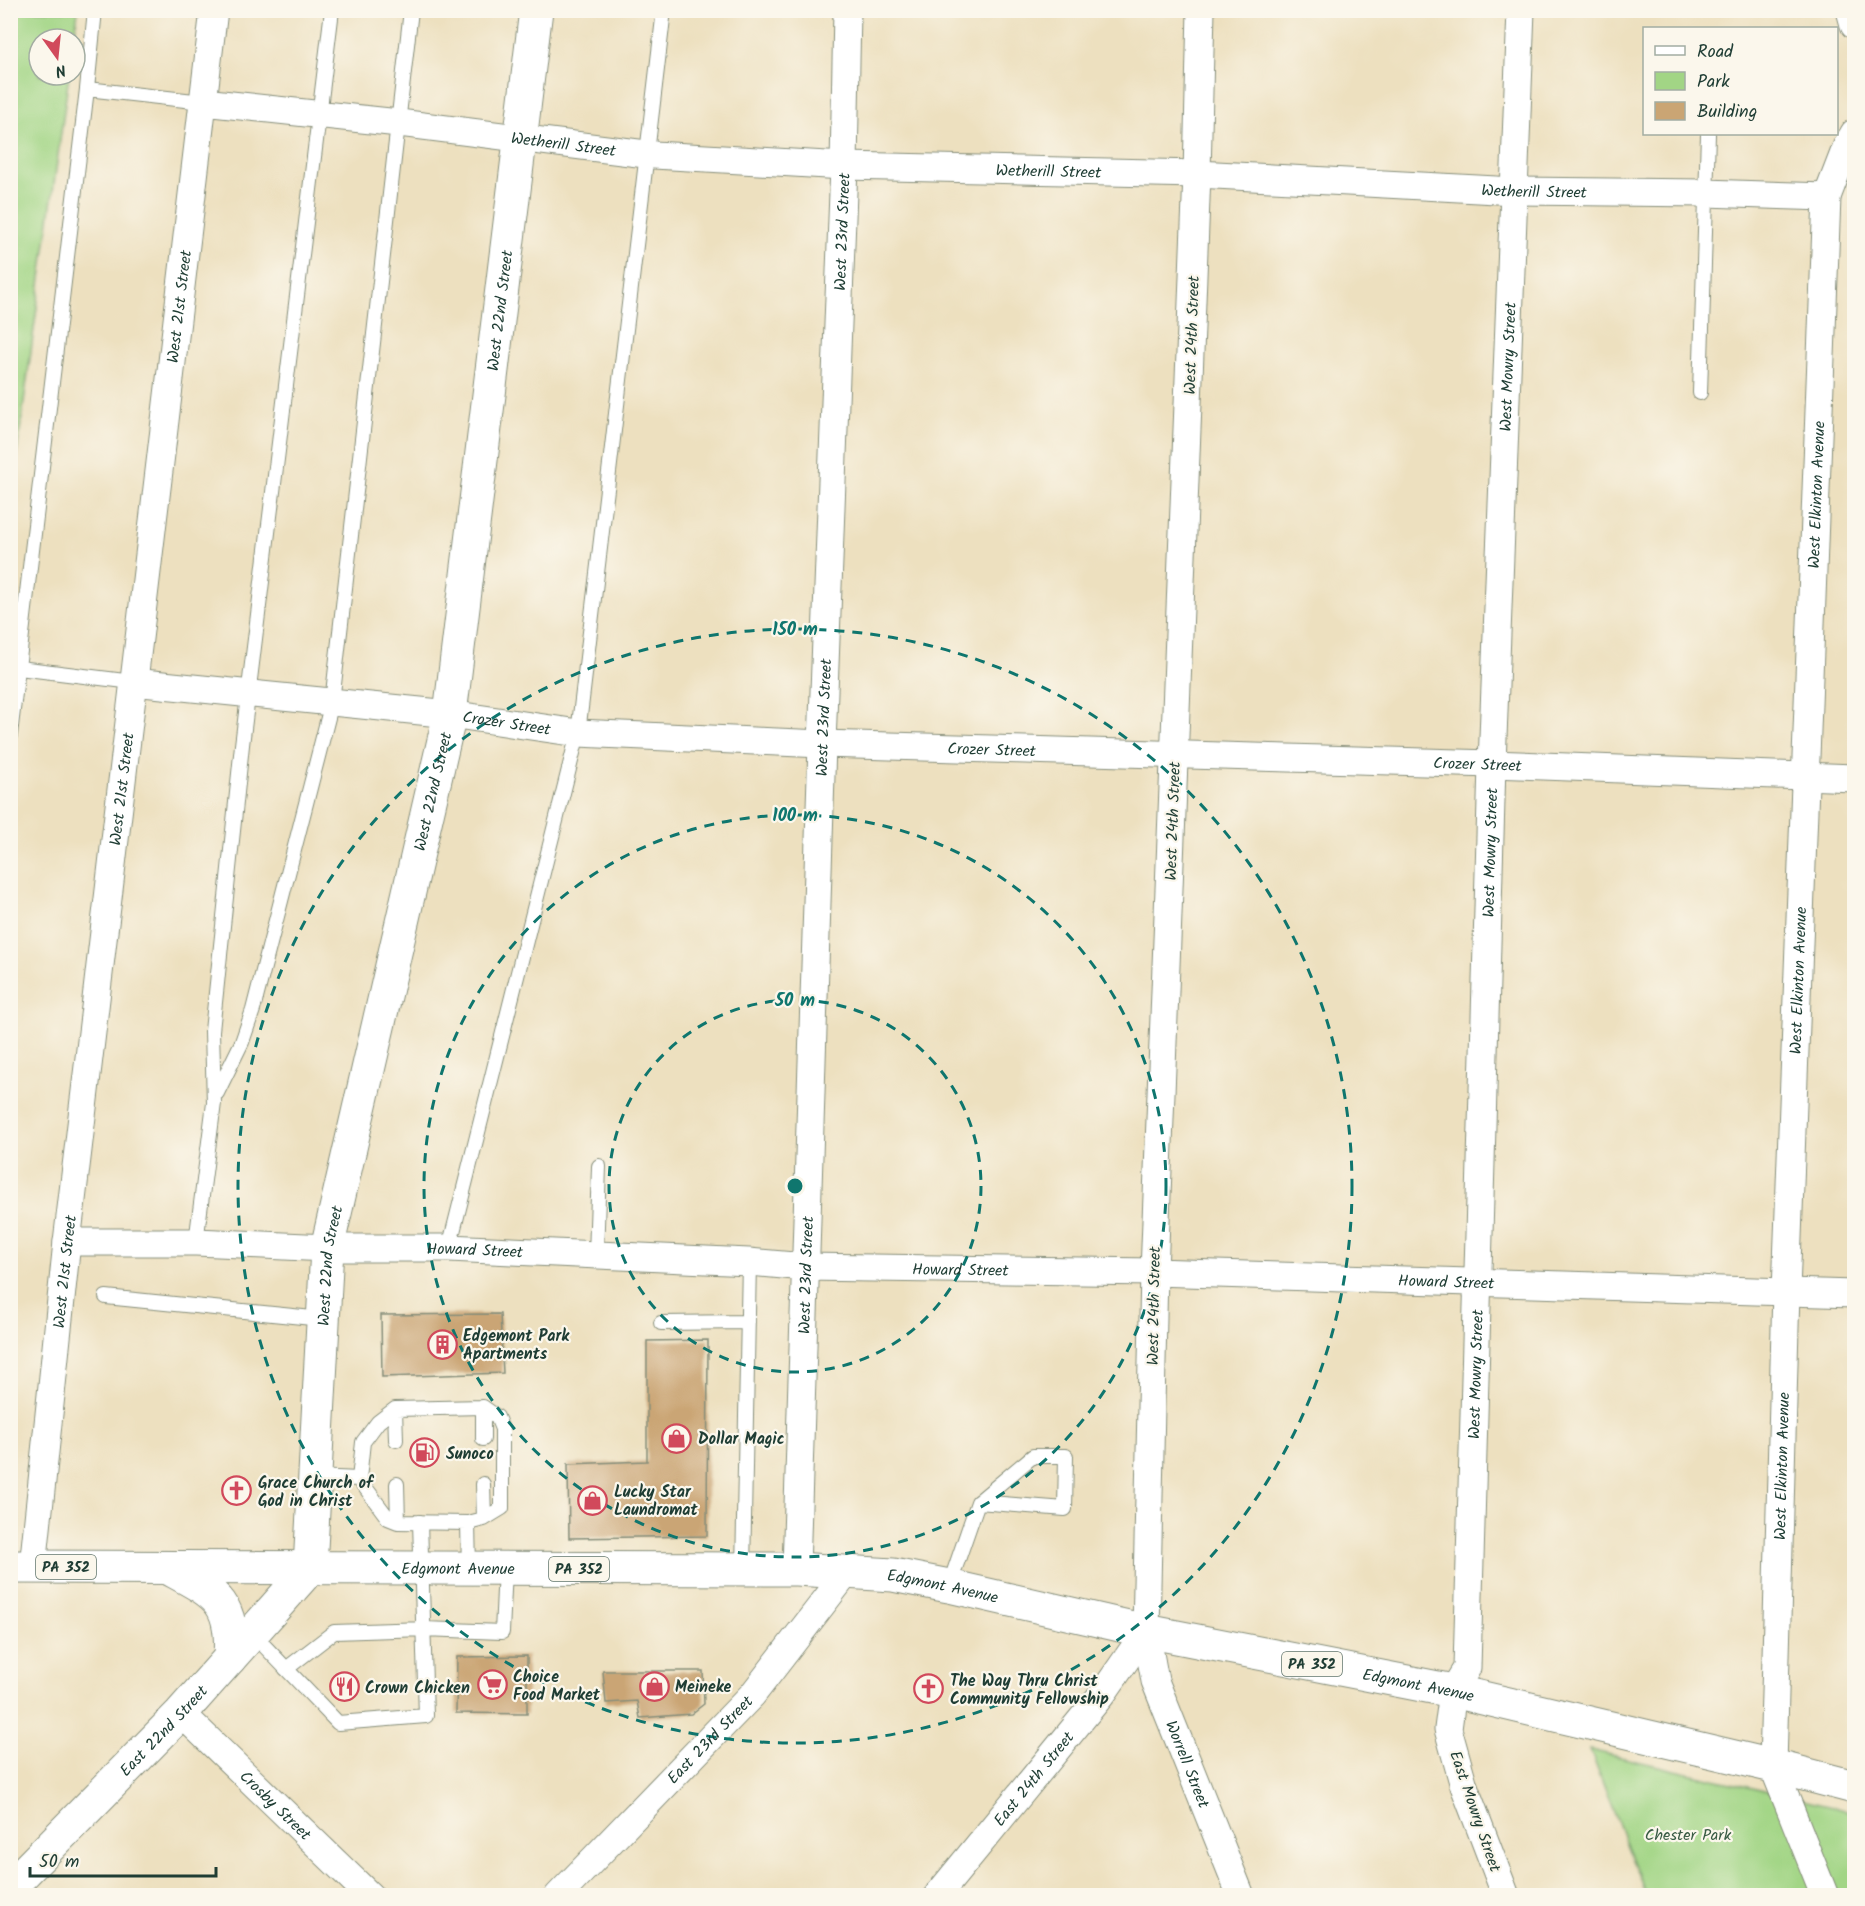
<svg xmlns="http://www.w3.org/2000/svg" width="1865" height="1906" font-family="Kalam,sans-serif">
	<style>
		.green { fill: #a2d585; stroke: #60895c; stroke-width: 1.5 }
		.building { fill: #caa574 }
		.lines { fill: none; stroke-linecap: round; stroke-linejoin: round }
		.service-casing { stroke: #868e7a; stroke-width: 16 }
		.minor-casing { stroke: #868e7a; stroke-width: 29 }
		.tertiary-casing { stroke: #868e7a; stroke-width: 35 }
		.primary-casing { stroke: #868e7a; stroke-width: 35 }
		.service { stroke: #fff; stroke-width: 14 }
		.minor { stroke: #fff; stroke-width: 27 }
		.tertiary { stroke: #fff; stroke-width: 33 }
		.primary { stroke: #fff; stroke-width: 33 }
		.ring { fill: none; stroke: #0f766e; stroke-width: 3; stroke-dasharray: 10 8 }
		.labels { text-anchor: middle; stroke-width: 4.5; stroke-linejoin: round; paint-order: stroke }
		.shield { fill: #fbf7ec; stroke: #61756b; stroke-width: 1.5 }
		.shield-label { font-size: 15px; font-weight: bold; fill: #1f3d34 }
		.street-label { font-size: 16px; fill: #1f3d34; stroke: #fbf7ec }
		.poi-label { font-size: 16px; font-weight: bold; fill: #1f3d34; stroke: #fbf7ec; text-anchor: start }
		.park-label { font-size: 16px; fill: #395b44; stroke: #fbf7ec }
		.centre { fill: #0f766e; stroke: #fbf7ec; stroke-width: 3 }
		.ring-label { font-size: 18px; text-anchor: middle; font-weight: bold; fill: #0f766e; stroke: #fbf7ec; stroke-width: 4.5; stroke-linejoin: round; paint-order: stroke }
	</style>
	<rect width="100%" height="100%" fill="#fbf7ec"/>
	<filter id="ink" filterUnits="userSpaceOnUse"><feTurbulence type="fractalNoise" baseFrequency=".0167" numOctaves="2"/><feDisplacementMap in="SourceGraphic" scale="12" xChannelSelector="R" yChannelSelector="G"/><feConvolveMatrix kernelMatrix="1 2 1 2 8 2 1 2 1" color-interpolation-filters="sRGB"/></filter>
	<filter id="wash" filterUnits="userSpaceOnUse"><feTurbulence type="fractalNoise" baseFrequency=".008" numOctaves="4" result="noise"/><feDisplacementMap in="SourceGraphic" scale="24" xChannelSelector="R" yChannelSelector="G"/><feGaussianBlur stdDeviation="1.35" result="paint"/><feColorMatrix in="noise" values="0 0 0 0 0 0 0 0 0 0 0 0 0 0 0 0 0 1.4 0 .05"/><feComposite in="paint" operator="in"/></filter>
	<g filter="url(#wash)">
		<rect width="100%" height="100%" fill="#ede0bf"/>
		<path class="green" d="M11 10 78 11 74 39H39V75H69L11 496Z
			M1590 1750 1854 1812V1895H1646Z"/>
		<g id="blocks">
			<path class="building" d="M500 1314 503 1373 382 1377 381 1315Z
				M708 1340 707 1536 569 1538 568 1464 647 1461V1341Z
				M527 1656V1714L456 1713 457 1657Z
				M603 1671H703L704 1704 691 1714 640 1718 637 1701 606 1703Z"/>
		</g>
	</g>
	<g filter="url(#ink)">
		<use href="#blocks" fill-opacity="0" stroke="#868e7a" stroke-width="1.5"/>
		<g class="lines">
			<defs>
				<path id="service" d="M87 89 203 102
					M1700 393 1708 134
					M19 668 133 682
					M10 735 87 89 95 10
					M217 1093 242 1042 253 1010 332 702 411 10
					M196 1242 214 1103 212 1031 242 745 332 10
					M449 1248 578 733 664 10
					M596 1256 599 1166
					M106 1297 322 1319
					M661 1323 748 1322
					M395 1409 396 1440
					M314 1477 359 1479 388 1518 398 1522 468 1523 469 1569
					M359 1479 363 1442 378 1422 395 1409 483 1407V1439
					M397 1484 398 1522
					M483 1484 484 1519
					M468 1523 484 1519 502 1508V1429L497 1417 483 1407
					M743 1570 749 1262
					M949 1586 978 1502 1065 1509 1066 1456H1033L978 1502
					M252 1633 338 1723 426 1716 420 1522
					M286 1669 334 1632 424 1629 502 1632 505 1569"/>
				<g id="minor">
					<path id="s1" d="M1201 10 1197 174 1154 1272 1146 1631 1155 1681 1241 1896"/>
					<path d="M1850 10 1854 25"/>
					<path id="s2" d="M203 102 399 123 654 155 844 166 1197 174 1515 191 1705 193 1827 197 1847 145 1854 133"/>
					<path id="s3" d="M133 682 450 714 578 733 822 744 1492 764 1854 778"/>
					<path id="s4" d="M67 1242H196L327 1248H449L749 1262 805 1267 1154 1272 1854 1294"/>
					<path id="s5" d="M33 1567 67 1242 214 10"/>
					<path id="s6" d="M796 1569 822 744 844 166 847 10"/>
					<path id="s7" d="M181 1713 370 1896"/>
					<path id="s8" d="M558 1896 753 1694 848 1571"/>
					<path id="s9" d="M937 1896 1103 1693 1146 1631"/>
					<path id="s10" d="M1506 1896 1464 1786 1448 1729 1453 1691 1467 1668 1492 764 1521 10"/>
					<path id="s11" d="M1825 1896 1773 1766 1786 1291 1827 197"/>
				</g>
				<g id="tertiary">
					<path id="s12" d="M310 1568 327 1248 450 714 536 10"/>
				</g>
				<g id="primary">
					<path id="s13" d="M10 1567 796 1569 893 1575 949 1586 1146 1631 1453 1691 1773 1766 1854 1787"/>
					<path d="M170 1569C216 1594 234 1601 230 1658"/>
					<path id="s14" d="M10 1887 181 1713 310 1568"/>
				</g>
			</defs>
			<use href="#service" class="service-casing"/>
			<use href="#minor" class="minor-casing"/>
			<use href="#tertiary" class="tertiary-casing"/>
			<use href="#primary" class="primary-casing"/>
			<use href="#service" class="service"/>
			<use href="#minor" class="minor"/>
			<use href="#tertiary" class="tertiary"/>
			<use href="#primary" class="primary"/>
		</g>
	</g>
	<g class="ring">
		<circle cx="795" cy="1186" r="186"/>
		<circle cx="795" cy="1186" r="371"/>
		<circle cx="795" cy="1186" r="557"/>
	</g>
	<defs>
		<symbol id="building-ring" viewBox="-11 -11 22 22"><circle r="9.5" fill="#fbf7ec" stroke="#d1495b" stroke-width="1.5"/><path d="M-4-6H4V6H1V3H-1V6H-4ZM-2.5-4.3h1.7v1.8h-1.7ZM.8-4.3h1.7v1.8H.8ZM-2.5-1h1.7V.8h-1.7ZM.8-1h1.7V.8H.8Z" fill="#d1495b"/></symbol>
		<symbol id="shop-ring" viewBox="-11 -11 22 22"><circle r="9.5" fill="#fbf7ec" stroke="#d1495b" stroke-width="1.5"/><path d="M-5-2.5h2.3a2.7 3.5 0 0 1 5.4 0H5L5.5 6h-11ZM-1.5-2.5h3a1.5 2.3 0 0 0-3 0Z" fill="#d1495b"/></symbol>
		<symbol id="fuel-ring" viewBox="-11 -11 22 22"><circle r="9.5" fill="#fbf7ec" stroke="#d1495b" stroke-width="1.5"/><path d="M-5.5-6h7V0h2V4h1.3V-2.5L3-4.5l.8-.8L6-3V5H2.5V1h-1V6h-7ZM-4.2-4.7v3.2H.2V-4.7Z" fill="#d1495b"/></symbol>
		<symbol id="church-ring" viewBox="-11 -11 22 22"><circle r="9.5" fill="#fbf7ec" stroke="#d1495b" stroke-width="1.5"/><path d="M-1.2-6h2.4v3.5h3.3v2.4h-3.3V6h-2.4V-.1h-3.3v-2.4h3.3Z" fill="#d1495b"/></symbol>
		<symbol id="supermarket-ring" viewBox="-11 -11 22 22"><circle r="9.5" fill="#fbf7ec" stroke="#d1495b" stroke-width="1.5"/><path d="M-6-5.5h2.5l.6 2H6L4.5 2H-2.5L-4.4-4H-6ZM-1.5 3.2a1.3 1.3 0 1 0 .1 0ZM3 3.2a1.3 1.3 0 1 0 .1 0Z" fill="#d1495b"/></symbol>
		<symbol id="restaurant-ring" viewBox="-11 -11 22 22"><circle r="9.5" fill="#fbf7ec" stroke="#d1495b" stroke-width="1.5"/><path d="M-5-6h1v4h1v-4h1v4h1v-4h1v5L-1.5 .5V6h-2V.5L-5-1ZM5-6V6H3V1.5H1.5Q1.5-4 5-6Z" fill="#d1495b"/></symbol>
	</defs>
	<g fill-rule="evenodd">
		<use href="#building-ring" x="426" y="1328" width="33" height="33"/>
		<use href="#shop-ring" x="660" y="1422" width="33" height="33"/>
		<use href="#fuel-ring" x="408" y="1436" width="33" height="33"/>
		<use href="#church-ring" x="220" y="1474" width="33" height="33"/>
		<use href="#shop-ring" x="576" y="1484" width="33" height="33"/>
		<use href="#supermarket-ring" x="476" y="1668" width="33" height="33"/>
		<use href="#shop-ring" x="638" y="1670" width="33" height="33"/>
		<use href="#restaurant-ring" x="328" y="1670" width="33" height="33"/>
		<use href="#church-ring" x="912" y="1672" width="33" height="33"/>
	</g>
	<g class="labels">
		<g class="shield">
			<rect x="36" y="1555" width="60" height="24" rx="4.5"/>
			<rect x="549" y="1557" width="60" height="24" rx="4.5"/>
			<rect x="1282" y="1652" width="60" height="24" rx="4.5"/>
		</g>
		<g class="shield-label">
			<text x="66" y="1572">PA 352</text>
			<text x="579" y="1574">PA 352</text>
			<text x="1312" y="1669">PA 352</text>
		</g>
		<g class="street-label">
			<text dy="6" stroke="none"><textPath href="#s2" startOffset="363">Wetherill Street</textPath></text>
			<text dy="6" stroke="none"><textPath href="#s2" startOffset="849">Wetherill Street</textPath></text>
			<text dy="6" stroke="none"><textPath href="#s2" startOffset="1335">Wetherill Street</textPath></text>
			<text dy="6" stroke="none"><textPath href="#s6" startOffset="1338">West 23rd Street</textPath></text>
			<text dy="6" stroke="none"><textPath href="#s5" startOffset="1269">West 21st Street</textPath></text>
			<text dy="6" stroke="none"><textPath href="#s12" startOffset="1275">West 22nd Street</textPath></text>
			<text transform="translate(1191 335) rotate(-88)" y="6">West 24th Street</text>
			<text dy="6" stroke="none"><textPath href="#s10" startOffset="1544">West Mowry Street</textPath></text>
			<text dy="6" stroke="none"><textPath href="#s11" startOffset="1412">West Elkinton Avenue</textPath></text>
			<text dy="6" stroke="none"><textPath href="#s6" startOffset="852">West 23rd Street</textPath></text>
			<text dy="6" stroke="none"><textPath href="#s3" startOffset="376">Crozer Street</textPath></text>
			<text dy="6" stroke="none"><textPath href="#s3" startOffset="862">Crozer Street</textPath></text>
			<text dy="6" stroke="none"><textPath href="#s3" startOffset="1348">Crozer Street</textPath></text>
			<text dy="6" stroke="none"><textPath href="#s5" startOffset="783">West 21st Street</textPath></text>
			<text dy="6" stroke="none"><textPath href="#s12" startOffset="789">West 22nd Street</textPath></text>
			<text transform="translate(1172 821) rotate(-88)" y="6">West 24th Street</text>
			<text dy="6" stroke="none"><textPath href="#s10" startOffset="1058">West Mowry Street</textPath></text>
			<text dy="6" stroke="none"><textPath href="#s11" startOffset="926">West Elkinton Avenue</textPath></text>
			<text dy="6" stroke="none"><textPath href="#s4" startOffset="408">Howard Street</textPath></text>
			<text dy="6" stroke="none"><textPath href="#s12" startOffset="303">West 22nd Street</textPath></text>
			<text dy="6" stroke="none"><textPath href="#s4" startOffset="894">Howard Street</textPath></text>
			<text dy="6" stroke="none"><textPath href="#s5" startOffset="297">West 21st Street</textPath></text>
			<text dy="6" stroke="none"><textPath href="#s6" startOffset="294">West 23rd Street</textPath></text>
			<text dy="6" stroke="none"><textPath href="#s4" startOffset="1380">Howard Street</textPath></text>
			<text transform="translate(1153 1306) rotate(-89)" y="6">West 24th Street</text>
			<text dy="6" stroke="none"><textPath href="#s10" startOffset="536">West Mowry Street</textPath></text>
			<text dy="6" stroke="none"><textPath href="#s11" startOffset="440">West Elkinton Avenue</textPath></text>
			<text dy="6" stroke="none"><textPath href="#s13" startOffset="448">Edgmont Avenue</textPath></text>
			<text dy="6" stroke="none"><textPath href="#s13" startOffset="934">Edgmont Avenue</textPath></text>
			<text dy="6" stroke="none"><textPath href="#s13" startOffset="1420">Edgmont Avenue</textPath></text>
			<text dy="6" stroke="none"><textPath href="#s14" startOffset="219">East 22nd Street</textPath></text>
			<text dy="6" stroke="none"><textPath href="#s8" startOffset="218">East 23rd Street</textPath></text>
			<text dy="6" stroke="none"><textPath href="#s1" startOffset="1762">Worrell Street</textPath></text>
			<text dy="6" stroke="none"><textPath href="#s9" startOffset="152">East 24th Street</textPath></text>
			<text dy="6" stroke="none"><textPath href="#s7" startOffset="132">Crosby Street</textPath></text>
			<text transform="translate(1476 1811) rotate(71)" y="6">East Mowry Street</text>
		</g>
		<g class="poi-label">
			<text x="463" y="1341">Edgemont Park<tspan x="463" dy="18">Apartments</tspan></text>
			<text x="698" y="1444">Dollar Magic</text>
			<text x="446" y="1459">Sunoco</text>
			<text x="258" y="1488">Grace Church of<tspan x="258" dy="18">God in Christ</tspan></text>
			<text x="614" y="1497">Lucky Star<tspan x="614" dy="18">Laundromat</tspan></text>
			<text x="513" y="1682">Choice<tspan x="513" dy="18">Food Market</tspan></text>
			<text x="950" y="1686">The Way Thru Christ<tspan x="950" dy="18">Community Fellowship</tspan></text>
			<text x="675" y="1692">Meineke</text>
			<text x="365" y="1693">Crown Chicken</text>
		</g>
		<g class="park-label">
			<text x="1688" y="1840">Chester Park</text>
		</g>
	</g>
	<circle cx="795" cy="1186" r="9" class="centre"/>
	<g class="ring-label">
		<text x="795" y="635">150 m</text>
		<text x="795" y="821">100 m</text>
		<text x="795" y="1006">50 m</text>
	</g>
	<rect width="1865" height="1906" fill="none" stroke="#fbf7ec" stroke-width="36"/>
	<rect x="1643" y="27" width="195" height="108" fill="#fbf7ec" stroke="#a3ada2" stroke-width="1.5"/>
	<rect x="1655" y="46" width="30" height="9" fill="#ffffff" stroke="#a3ada2" stroke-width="1.5"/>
	<text x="1697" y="57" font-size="18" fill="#1f3d34">Road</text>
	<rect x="1655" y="72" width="30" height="18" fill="#a2d585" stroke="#a3ada2" stroke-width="1.5"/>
	<text x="1697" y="87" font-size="18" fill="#1f3d34">Park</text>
	<rect x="1655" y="102" width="30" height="18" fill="#caa574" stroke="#a3ada2" stroke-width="1.5"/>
	<text x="1697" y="117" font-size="18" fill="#1f3d34">Building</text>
	<g transform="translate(57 57) rotate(165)"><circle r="28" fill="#fbf7ec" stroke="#a3ada2" stroke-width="1.5"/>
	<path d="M0-4.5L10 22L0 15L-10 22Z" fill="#d1495b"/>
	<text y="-9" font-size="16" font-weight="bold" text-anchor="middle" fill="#1f3d34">N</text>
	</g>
	<path d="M30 1867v9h186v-9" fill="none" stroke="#1f3d34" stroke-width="3"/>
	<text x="39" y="1867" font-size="18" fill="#1f3d34" stroke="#fbf7ec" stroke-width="4.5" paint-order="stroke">50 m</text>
</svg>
